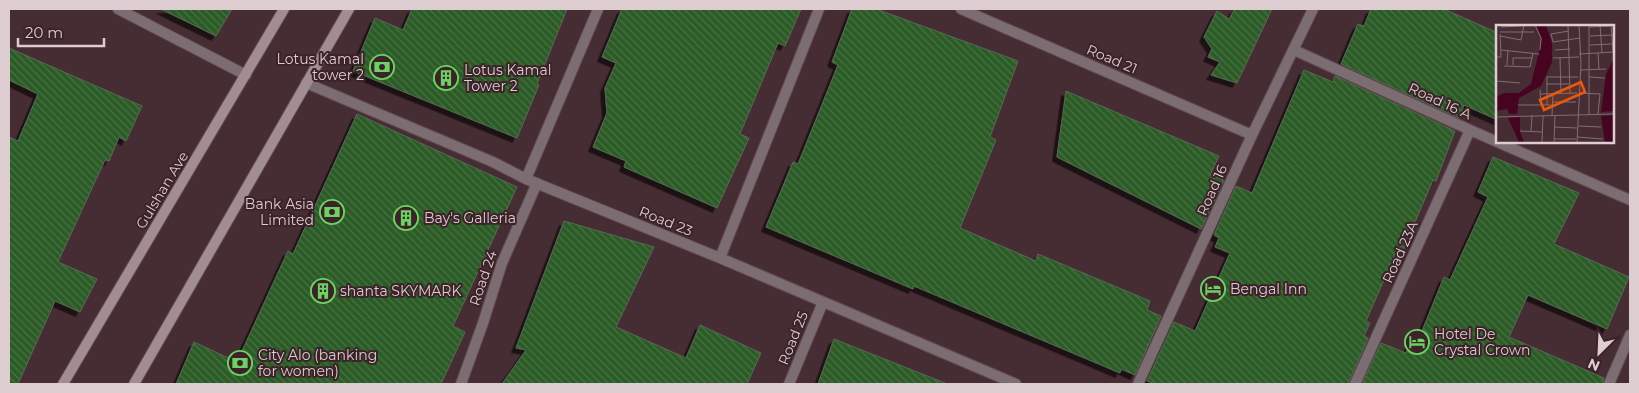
<svg xmlns="http://www.w3.org/2000/svg" width="1639" height="393" font-family="Montserrat,sans-serif">
	<style>
		.building { fill: url(#building-back-hatch); stroke: #576955; filter: url(#shadow) }
		.lines { fill: none; stroke-linecap: round; stroke-linejoin: round }
		.street-casing { stroke: #614a4f; stroke-width: 12 }
		.secondary-casing { stroke: #614a4f; stroke-width: 12 }
		.street { stroke: #7b6d71; stroke-width: 10 }
		.secondary { stroke: #a28d92; stroke-width: 10 }
		.labels { text-anchor: middle; stroke-width: 4; stroke-linejoin: round; paint-order: stroke }
		.poi-label { font-size: 14px; fill: #ddcdd1; stroke: #3b2329; text-anchor: start }
		.street-label { font-size: 14px; fill: #ddcdd1; stroke: #3b2329 }
		.inset-road { fill: none; stroke: #826d72; stroke-width: 1 }
		.view { fill: #e8590c; fill-opacity: 0.15; stroke: #e8590c; stroke-width: 2.5 }
		.inset-edge { fill: none; stroke: #ddcdd1; stroke-width: 2.5 }
	</style>
	<defs>
		<pattern id="building-back-hatch" width="6" height="6" patternUnits="userSpaceOnUse" patternTransform="scale(1.25)"><rect width="6" height="6" fill="#2b5b26"/><path d="M-1 5l2 2M0 0l6 6M5-1l2 2" fill="none" stroke="#497144"/></pattern>
		<filter id="shadow"><feDropShadow dx="-4.5" dy="4.5" stdDeviation="0" flood-color="#0009"/></filter>
	</defs>
	<rect width="100%" height="100%" fill="#462d33"/>
	<path class="building" d="M161 9H232L216 36Z
		M412 9H567L537 84 539 85 517 138 353 71 375 18 403 30Z
		M622 9H801L785 46 778 43 740 134 749 138 717 208 624 167 626 161 593 147 607 113 605 88 616 63 602 57Z
		M852 9H876L1018 61 990 137 996 140 960 228 1036 261 1038 254 1150 301 1147 310 1161 316 1135 375 1121 369 1120 373 914 286 913 289 766 227 793 162 798 164 838 65 832 62Z
		M1235 9H1272L1237 83 1211 75 1220 62 1208 57 1212 49 1204 37 1217 11 1229 19Z
		M1371 9H1444L1498 33V120L1464 105 1459 118 1341 64 1358 24 1364 26Z
		M9 48 142 106 126 141 119 137 109 161 105 160 58 262 97 279 80 312 55 301 18 384H9V137L18 141 38 94 9 80Z
		M1304 70 1333 82 1335 76 1455 131 1436 181 1433 180 1403 250 1398 248 1366 321 1370 323 1364 336 1368 338 1348 384H1155L1147 381 1174 322 1195 331 1230 253 1215 247 1219 238 1214 235 1236 186 1252 193Z
		M1066 91 1219 156 1210 175 1224 180 1201 229 1057 157Z
		M357 114 517 187 453 326 465 332 441 384H176L194 342 237 362 288 251 293 254Z
		M1493 157 1579 193 1554 244 1629 277 1607 329 1528 295 1509 337 1604 378 1602 384H1362L1381 343 1406 353 1417 329 1422 331 1444 277 1450 280 1488 197 1478 192Z
		M564 221 654 247 616 327 686 358 700 325 761 353 747 384H502L526 350 516 348Z
		M834 339 945 383 944 384H818Z"/>
	<g class="lines">
		<defs>
			<path id="street" d="M118 9 246 75
				M961 9 1252 135
				M1294 50 1470 130 1630 200
				M306 83 493 162 526 179 720 258 1016 384
				M526 179 598 9
				M720 258 819 9
				M461 384 483 323 502 263 537 183
				M789 384 823 302
				M1138 384 1252 135 1313 9
				M1355 384 1470 130
				M1609 384 1630 335"/>
			<path id="secondary" d="M63 384 284 9
				M134 384 349 9"/>
		</defs>
		<use href="#street" class="street-casing"/>
		<use href="#secondary" class="secondary-casing"/>
		<use href="#street" class="street"/>
		<use href="#secondary" class="secondary"/>
	</g>
	<defs>
		<symbol id="bank-ring" viewBox="-11 -11 22 22"><circle r="9.5" fill="#3b2329" stroke="#6cd362" stroke-width="1.5"/><path d="M-6-4H6V4H-6ZM0-2.3a2.3 2.3 0 1 0 0 4.6a2.3 2.3 0 1 0 0-4.6Z" fill="#6cd362"/></symbol>
		<symbol id="building-ring" viewBox="-11 -11 22 22"><circle r="9.5" fill="#3b2329" stroke="#6cd362" stroke-width="1.5"/><path d="M-4-6H4V6H1V3H-1V6H-4ZM-2.5-4.3h1.7v1.8h-1.7ZM.8-4.3h1.7v1.8H.8ZM-2.5-1h1.7V.8h-1.7ZM.8-1h1.7V.8H.8Z" fill="#6cd362"/></symbol>
		<symbol id="hotel-ring" viewBox="-11 -11 22 22"><circle r="9.5" fill="#3b2329" stroke="#6cd362" stroke-width="1.5"/><path d="M-6-4.5h1.5V1H6V5H4.5V3h-9V5H-6ZM-4 0a1.8 1.8 0 1 1 3.6 0ZM.5 0V-2.5h3Q6-2.5 6 0Z" fill="#6cd362"/></symbol>
	</defs>
	<g fill-rule="evenodd">
		<use href="#bank-ring" x="368" y="53" width="28" height="28"/>
		<use href="#building-ring" x="432" y="64" width="28" height="28"/>
		<use href="#bank-ring" x="318" y="198" width="28" height="28"/>
		<use href="#building-ring" x="392" y="204" width="28" height="28"/>
		<use href="#hotel-ring" x="1199" y="275" width="28" height="28"/>
		<use href="#building-ring" x="309" y="277" width="28" height="28"/>
		<use href="#hotel-ring" x="1403" y="328" width="28" height="28"/>
		<use href="#bank-ring" x="226" y="349" width="28" height="28"/>
	</g>
	<g class="labels">
		<g class="poi-label">
			<text x="364" y="64" text-anchor="end">Lotus Kamal<tspan x="364" dy="16">tower 2</tspan></text>
			<text x="464" y="75">Lotus Kamal<tspan x="464" dy="16">Tower 2</tspan></text>
			<text x="314" y="209" text-anchor="end">Bank Asia<tspan x="314" dy="16">Limited</tspan></text>
			<text x="424" y="223">Bay's Galleria</text>
			<text x="1230" y="294">Bengal Inn</text>
			<text x="340" y="296">shanta SKYMARK</text>
			<text x="1434" y="339">Hotel De<tspan x="1434" dy="16">Crystal Crown</tspan></text>
			<text x="258" y="360">City Alo (banking<tspan x="258" dy="16">for women)</tspan></text>
		</g>
		<g class="street-label">
			<text transform="translate(1112 59) rotate(23)" y="5">Road 21</text>
			<text transform="translate(1440 101) rotate(25)" y="5">Road 16 A</text>
			<text transform="translate(162 190) rotate(-59)" y="5">Gulshan Ave</text>
			<text transform="translate(1212 190) rotate(-66)" y="5">Road 16</text>
			<text transform="translate(666 221) rotate(22)" y="5">Road 23</text>
			<text transform="translate(1400 252) rotate(-66)" y="5">Road 23A</text>
			<text transform="translate(483 278) rotate(-71)" y="5">Road 24</text>
			<text transform="translate(793 338) rotate(-68)" y="5">Road 25</text>
		</g>
	</g>
	<g transform="translate(1496 25)">
		<rect width="118" height="118" fill="#462d33"/>
		<path d="M40 0H50L56 18V37L45 61 23 73 21 89H13L11 84 0 86V72L8 68H23L35 59 46 15ZM117 35V86L105 87 110 49ZM117 90V117H109L105 91ZM24 92V106L28 117H23L12 93Z" fill="#460420"/>
		<path class="inset-road" d="M39 0 45 13 44 25M72 0 74 68M104 0 106 28M115 0 117 27M5 2 38 0M93 2 115 1M73 6 55 9 57 17 84 13M4 7H38M4 11 25 15 28 0M94 11 118 10M94 20 116 19M5 25 43 29M59 25 74 24M102 28 103 44M83 29 118 27M0 32H5L4 9M57 33 83 32M64 33 65 69M11 40 12 25M17 40V33H36M8 41 34 42 37 28M85 45 110 44M93 52 109 53M0 56 24 58M51 59H73M44 65 45 80M83 68 104 69 102 89M45 69 81 68M57 77H80M22 80H57M51 80V52H82M93 89V0M56 90 57 69M0 92 118 89M82 101 105 102M58 102 81 103M24 106 46 107M35 106 36 90M81 112 107 114M58 114H80M46 117 47 91M58 117 59 91M81 117 85 39 83 0"/>
		<path class="view" d="M85 57 89 67 48 85 44 75Z"/>
		<rect width="118" height="118" class="inset-edge"/>
	</g>
	<rect width="1639" height="393" fill="none" stroke="#ddcdd1" stroke-width="20"/>
	<g transform="translate(1599 353) rotate(204)" stroke="#3b2329" stroke-width="4" paint-order="stroke">
	<path d="M0-4L9 19L0 12L-9 19Z" fill="#ddcdd1"/>
	<text y="-8" font-size="14" font-weight="bold" text-anchor="middle" fill="#ddcdd1">N</text>
	</g>
	<path d="M18 38v8h86v-8" fill="none" stroke="#ddcdd1" stroke-width="2.5"/>
	<text x="25" y="38" font-size="15" fill="#ddcdd1" stroke="#3b2329" stroke-width="4" paint-order="stroke">20 m</text>
</svg>
